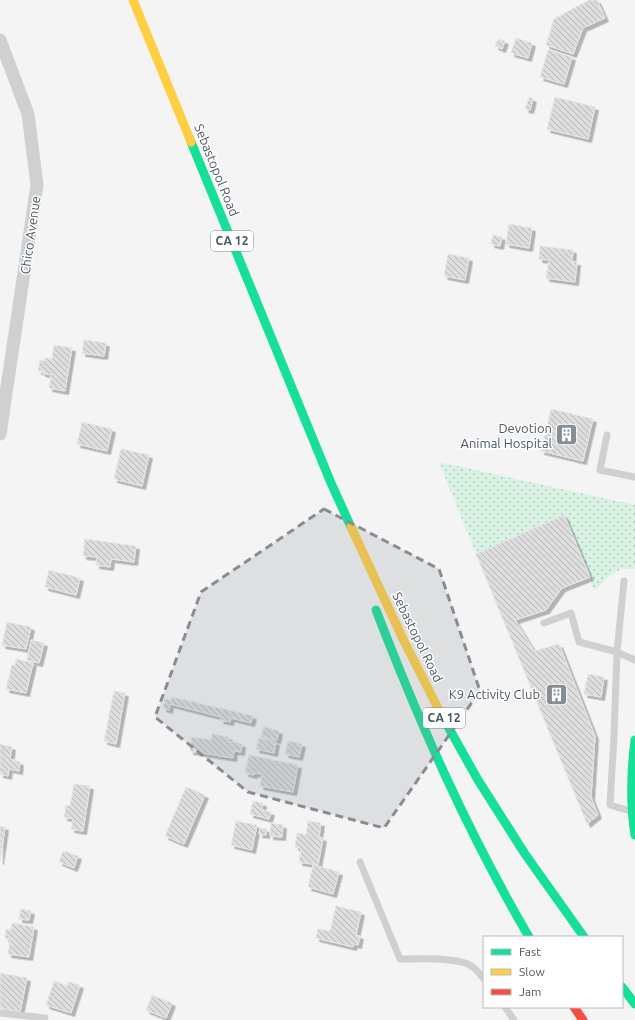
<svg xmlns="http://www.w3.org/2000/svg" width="635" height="1020" font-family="Ubuntu,sans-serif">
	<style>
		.grass { fill: url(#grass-dots) }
		.building { fill: url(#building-back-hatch); stroke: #e5e6e7; filter: url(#shadow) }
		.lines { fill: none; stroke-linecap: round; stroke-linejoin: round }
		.lane { stroke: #ced0d2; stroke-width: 7 }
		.street { stroke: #ced0d2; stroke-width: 13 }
		.fast { stroke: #16e098; stroke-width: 9 }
		.slow { stroke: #ffcf43; stroke-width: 9 }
		.jam { stroke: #f24e42; stroke-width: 9 }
		.marked { fill: #868d94; fill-opacity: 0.2; stroke: #868d94; stroke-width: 3; stroke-dasharray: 8 5; stroke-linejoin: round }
		.labels { text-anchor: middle; stroke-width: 3; stroke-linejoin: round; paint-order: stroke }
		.shield { fill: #fff; stroke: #808990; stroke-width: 1 }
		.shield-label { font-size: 12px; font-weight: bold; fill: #4a5661 }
		.street-label { font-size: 13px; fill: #4a5661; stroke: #fff }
		.poi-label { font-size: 13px; fill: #4a5661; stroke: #fff; text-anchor: end }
	</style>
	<defs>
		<pattern id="grass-dots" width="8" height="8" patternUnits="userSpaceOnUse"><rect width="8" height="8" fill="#d9f2e3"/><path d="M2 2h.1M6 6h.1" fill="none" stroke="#b2c7bb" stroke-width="1.8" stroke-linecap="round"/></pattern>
		<pattern id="building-back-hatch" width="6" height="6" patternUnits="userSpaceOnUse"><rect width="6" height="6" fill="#ddddde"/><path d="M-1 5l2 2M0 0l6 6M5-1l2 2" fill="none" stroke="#b5b6b7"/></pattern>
		<filter id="shadow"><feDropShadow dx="3.5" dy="3.5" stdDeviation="0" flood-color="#0004"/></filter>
	</defs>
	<rect width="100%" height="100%" fill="#f4f4f4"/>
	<path class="grass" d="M439 462 635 505V569H621L609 576 594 591 590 577 564 515 476 554Z"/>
	<path class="building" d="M589 0H597L605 18 583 28 573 54 546 45 554 19Z
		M516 38 532 43 528 58 511 53Z
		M498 39 505 41 502 49 495 46Z
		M548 50 572 57 564 84 540 77Z
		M529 97 533 99 530 110 525 109Z
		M555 97 595 107 588 139 547 129Z
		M509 224 532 228 529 248 506 244Z
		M493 235 502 237 500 246 491 244Z
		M540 246 573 250 572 262H577L575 282 546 278 549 260 539 259Z
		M448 254 469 258 465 280 444 276Z
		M84 340 106 343 104 356 82 353Z
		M54 345 72 348 65 391 49 388 51 375 42 373V371H38L40 360 44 361 45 358 52 359Z
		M551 409 593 419 583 461 541 451Z
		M82 422 112 429 107 451 77 444Z
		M121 449 149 455 142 486 114 479Z
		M564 515 590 577 562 588 546 610 515 620 534 651 559 644 595 736 591 797 598 815 587 824 476 554Z
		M85 539 136 546 134 562 111 559 110 567 96 565 97 557 83 556Z
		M49 570 80 578 76 595 45 587Z
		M7 622 31 627 26 649 2 645Z
		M31 640 44 643 39 663 27 660Z
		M16 659 33 663 26 693 6 689 12 665H15Z
		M588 674 604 677 601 697 584 694Z
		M114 691 125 693 116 744 104 741Z
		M172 697 253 716 251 723 231 718 230 722 220 720 221 717 170 704 169 710 163 708 165 699 171 700Z
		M264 727 279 731 277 740 261 737Z
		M212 734 229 737 228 741 242 744 241 752 234 751 233 758 190 751 192 737 211 740Z
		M259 738 276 742 274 753 256 749Z
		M288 741 302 744 299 757 285 754Z
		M0 744 12 747 10 759 20 762 19 771 9 769 8 776 0 774Z
		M249 755 298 765 293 792 260 786 262 774 254 773V775L245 773Z
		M74 784 90 786 83 831 71 829 73 819 64 817 66 805 70 806Z
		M186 787 205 795 184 844 165 836Z
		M253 801 263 803 262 810 271 812 269 819 250 814Z
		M236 821 257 825 252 850 231 845Z
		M308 821 321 823 319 837 323 838 318 865 299 862 301 848 295 847 297 833 306 835Z
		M271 823 283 825 282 837 270 836Z
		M0 826 5 827 0 861Z
		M260 828 267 829 266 835 259 834Z
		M63 851 78 856 74 868 59 862Z
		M313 865 339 872 333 894 308 887Z
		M336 906 361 912 356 935 360 936 358 945 354 944 353 947 316 938 318 929 330 931Z
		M21 909 31 911 29 920 19 919Z
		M12 923 34 927 29 957 8 954 10 939 5 938 6 929 11 930Z
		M0 973 27 978 20 1012 0 1008Z
		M54 981 67 986 68 982 80 985 71 1013 46 1005Z
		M152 995 172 1003 166 1018 146 1010Z"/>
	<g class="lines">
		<path class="lane" d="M607 435 600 470 635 477
			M624 581 617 652 614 736 610 805 630 811
			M544 623 571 613 579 642 617 652 635 660
			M360 862 400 959C418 959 451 957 468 964 475 967 479 973 484 979
			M505 1007 514 1020
			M0 1013 45 1018"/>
		<path class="street" d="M0 40 28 114 37 185 0 434"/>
		<path class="fast" d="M191 142 331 483 351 527
			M376 610C420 724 467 831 529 937
			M441 714 478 780 525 854 584 937
			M635 740C631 772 630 803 635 835
			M622 987 635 1004"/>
		<path class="slow" d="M133 0 191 142
			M351 527 403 639 441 714"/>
		<path class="jam" d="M574 1007 583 1020"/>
	</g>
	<path class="marked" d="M324 509 439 569 480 691 384 828 248 792 155 717 201 592Z"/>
	<defs>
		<symbol id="building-square" viewBox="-11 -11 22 22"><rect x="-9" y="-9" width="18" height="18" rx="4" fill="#868d94" stroke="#fff"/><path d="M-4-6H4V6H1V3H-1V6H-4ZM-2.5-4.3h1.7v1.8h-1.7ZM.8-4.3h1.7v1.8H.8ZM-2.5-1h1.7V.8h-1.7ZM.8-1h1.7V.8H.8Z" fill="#fff"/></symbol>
	</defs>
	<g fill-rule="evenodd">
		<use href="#building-square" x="554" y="422" width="25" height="25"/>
		<use href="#building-square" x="544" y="682" width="25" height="25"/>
	</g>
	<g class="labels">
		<g class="shield">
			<rect x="211" y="231" width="42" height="20" rx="3"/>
			<rect x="423" y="708" width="42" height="20" rx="3"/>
		</g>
		<g class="shield-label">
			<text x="232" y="245">CA 12</text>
			<text x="444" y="722">CA 12</text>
		</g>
		<g class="street-label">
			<text transform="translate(217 170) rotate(68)" y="5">Sebastopol Road</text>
			<text transform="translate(30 235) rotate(-82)" y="5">Chico Avenue</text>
			<text transform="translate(418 637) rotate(64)" y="5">Sebastopol Road</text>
		</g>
		<g class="poi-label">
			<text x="552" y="433">Devotion<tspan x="552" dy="15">Animal Hospital</tspan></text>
			<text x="540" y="699">K9 Activity Club</text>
		</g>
	</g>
	<rect x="483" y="936" width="140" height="72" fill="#ffffff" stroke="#b7bbc0"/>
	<rect x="491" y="949" width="20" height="6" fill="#16e098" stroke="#b7bbc0"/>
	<text x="519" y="956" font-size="12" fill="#4a5661">Fast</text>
	<rect x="491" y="969" width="20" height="6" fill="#ffcf43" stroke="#b7bbc0"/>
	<text x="519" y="976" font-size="12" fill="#4a5661">Slow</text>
	<rect x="491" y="989" width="20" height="6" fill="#f24e42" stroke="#b7bbc0"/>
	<text x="519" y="996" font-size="12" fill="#4a5661">Jam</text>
</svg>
